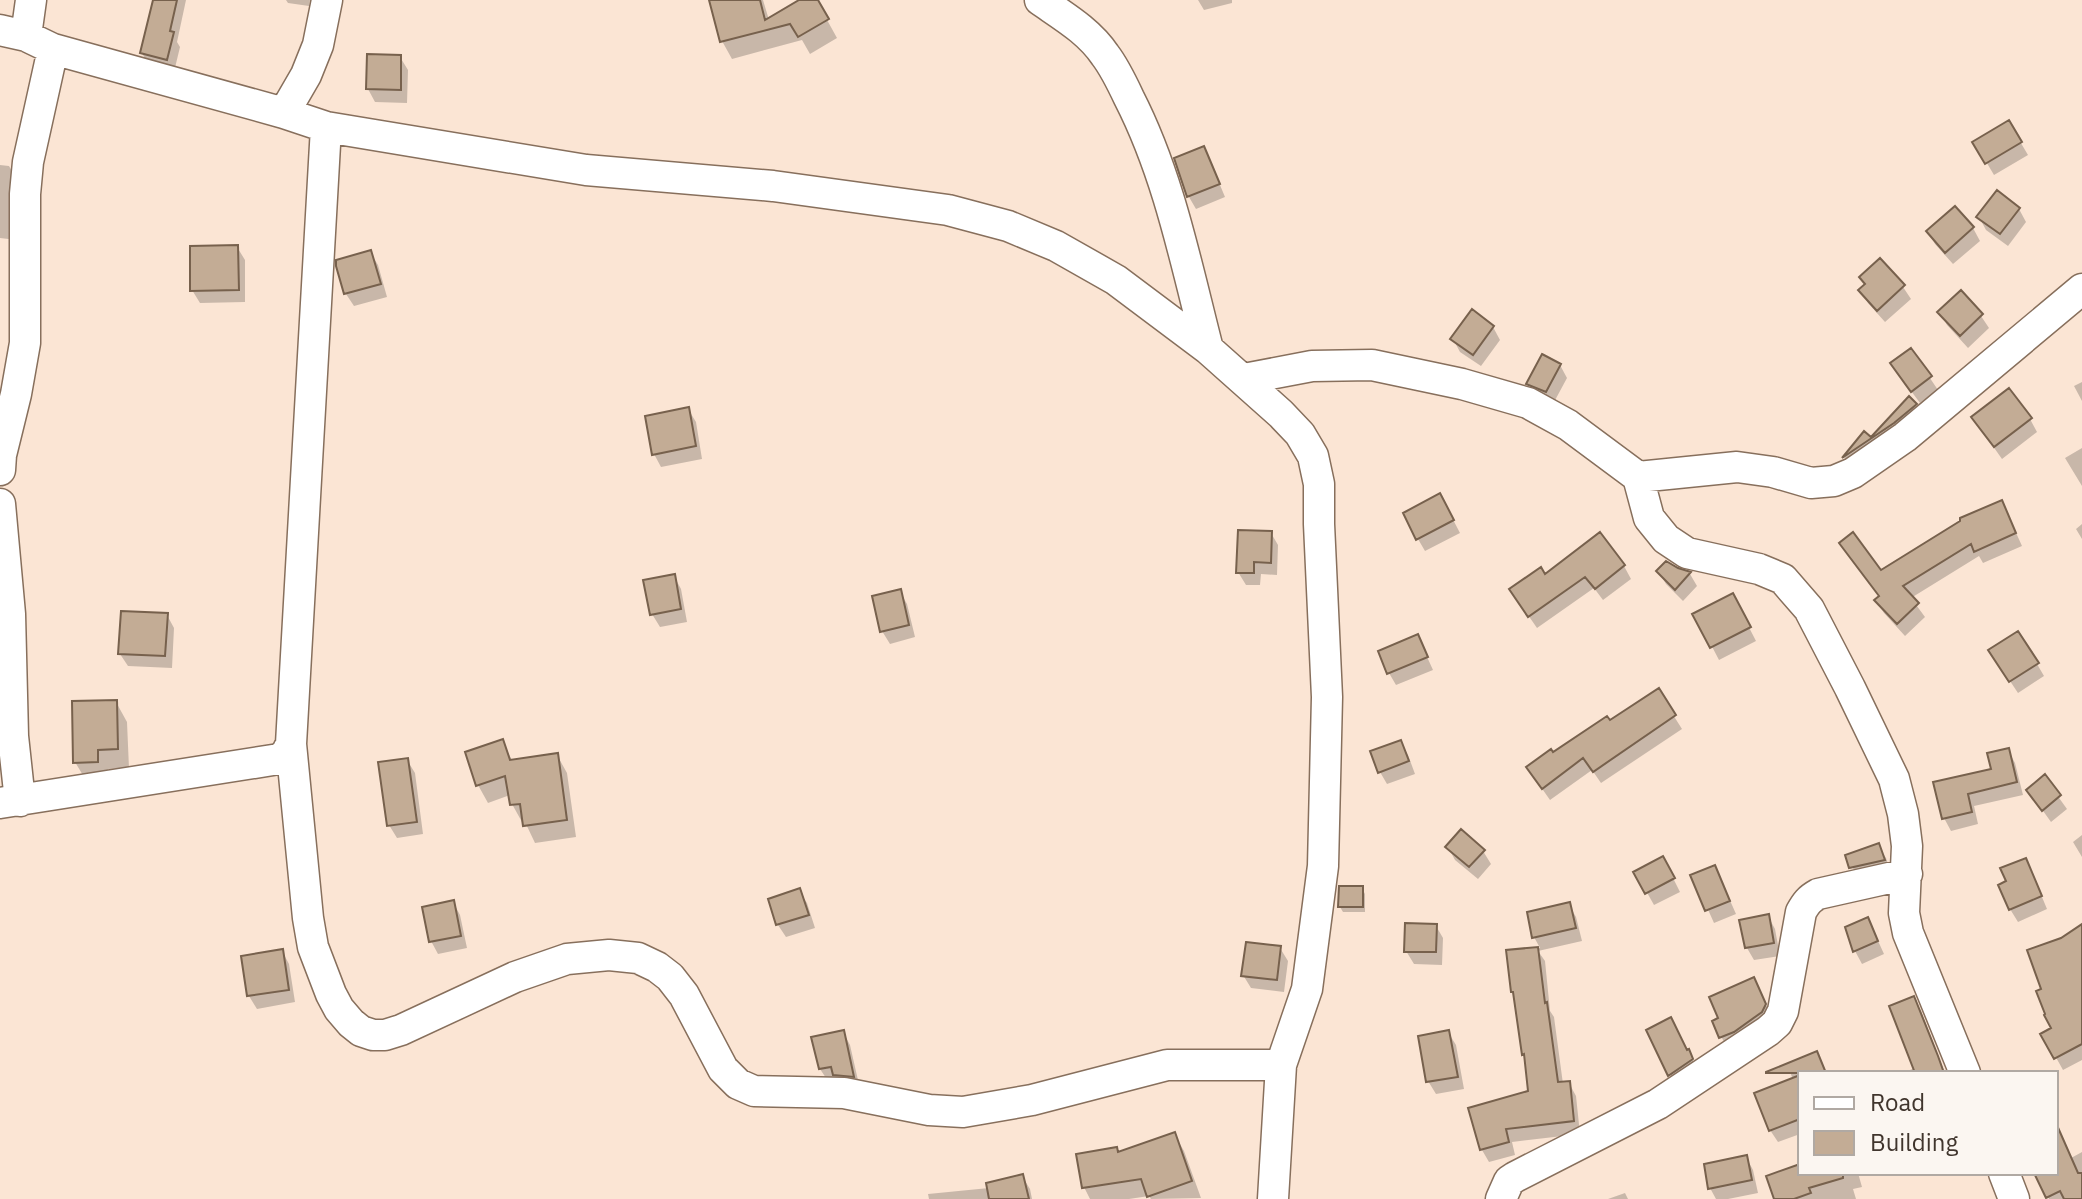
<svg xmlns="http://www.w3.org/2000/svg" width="2082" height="1199" font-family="'IBM Plex Sans',sans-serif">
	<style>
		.shadow { fill: #0003 }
		.building { fill: #c3ac95; stroke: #77614d; stroke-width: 2 }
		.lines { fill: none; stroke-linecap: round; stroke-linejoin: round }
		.minor-casing { stroke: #876f5c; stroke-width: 33 }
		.minor { stroke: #fff; stroke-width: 30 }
	</style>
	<rect width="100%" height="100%" fill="#fbe5d4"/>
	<path class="shadow" d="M153 0H186L177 42 180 47 174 72 149 66 142 53 153 8Z
		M286 0H310L309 6 288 3Z
		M711 0H763L769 20 803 0H816L837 38 810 54 802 40 732 59 722 41Z
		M1198 0H1232V3L1204 10Z
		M400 57 408 70 407 103 375 102 368 89Z
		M2009 123 2028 155 1994 175 1975 143Z
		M1203 148 1210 161 1225 197 1196 209 1189 197 1176 159Z
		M0 165 9 166 20 185 17 240 0 238Z
		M1955 209 1973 228 1980 241 1953 264 1935 244 1928 232Z
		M2019 209 2026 222 2008 246 1986 230 1979 217Z
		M237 247 245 260V302L200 303 192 290Z
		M370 252 378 265 387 297 354 306 346 294 338 266Z
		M1880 261 1903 287 1911 299 1885 322 1868 303 1861 290 1866 286Z
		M1940 312 1981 316 1989 328 1968 348 1947 325Z
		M1493 327 1500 340 1481 366 1460 352 1453 339Z
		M1911 350 1938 390 1920 403 1900 376Z
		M1560 365 1567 378 1553 404 1536 396 1528 384Z
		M2082 382V401L2074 386Z
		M1909 399 1915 405 1923 417 1851 469 1844 458 1864 434 1871 439Z
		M688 409 696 422 702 459 661 467 654 454Z
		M1973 418 2030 419 2037 432 2002 459Z
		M2082 448V486L2065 458Z
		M1447 508 1460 533 1425 551 1418 539Z
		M2008 515 2022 546 1983 563 1979 556 1911 598 1925 617 1905 636 1884 613 1876 601Z
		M2082 524V539L2076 529Z
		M1271 533 1278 545 1277 575 1261 574 1260 585H1246L1238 572Z
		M1599 535 1624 566 1631 579 1603 600 1594 588 1537 628 1519 602 1544 577Z
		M1677 570 1690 574 1697 586 1683 601 1666 584 1658 571Z
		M674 576 681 589 687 622 660 627 652 614Z
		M900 592 907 604 915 637 890 644 882 631Z
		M1739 608 1756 641 1719 660 1695 614Z
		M167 615 174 628 172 668 128 666 120 654Z
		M1418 637 1433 670 1396 685 1389 673Z
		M1998 663 2037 664 2044 676 2018 693Z
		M1658 691 1682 729 1601 783 1592 770 1550 800 1536 780 1552 755 1609 723Z
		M116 702 127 722 129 768 108 769V781L87 782 75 762Z
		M502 741 513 762 557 755 567 773 576 837 535 843 525 822H522L512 804 510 795 488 803 478 785Z
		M1401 742 1408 755 1415 774 1387 784 1380 772Z
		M2008 750 2015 763 2023 795 1974 806 1978 824 1951 831 1944 818 1936 784 1994 770Z
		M407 760 415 773 423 834 397 838 389 825Z
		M2044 777 2067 809 2051 822 2028 790Z
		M2082 835V857L2073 842Z
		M1878 846 1886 858 1891 873 1859 880 1847 856Z
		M1448 847 1483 851 1491 864 1478 879 1455 860Z
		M1670 872 1680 892 1654 905 1636 873Z
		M2032 873 2047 909 2018 922 2010 909Z
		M1693 876 1721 880 1736 914 1714 923Z
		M1362 888 1365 894V912H1343L1340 907Z
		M799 891 807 903 815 928 786 937 778 925 770 900Z
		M453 902 460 915 467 948 438 954 431 941Z
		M1569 905 1576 917 1582 941 1538 951 1545 961 1550 1011 1554 1017 1563 1084 1569 1083 1576 1096 1580 1134 1512 1142 1515 1155 1489 1162 1482 1150 1471 1109 1530 1093 1527 1059 1523 1054 1509 952 1540 948 1534 937Z
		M1768 916 1775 929 1780 956 1754 960 1747 948 1742 921Z
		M1436 926 1443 938 1442 965 1414 964 1406 951Z
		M2082 926V1060L2063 1070 2043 1034 2054 1028 2062 939Z
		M1874 932 1884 954 1862 964 1855 951Z
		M1280 948 1288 961 1284 992 1251 988 1243 975Z
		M282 951 289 964 295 1002 257 1009 249 996 244 957Z
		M1761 993 1772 1019 1728 1050 1714 1022Z
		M1913 999 1921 1011 1945 1073H1911L1910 1070 1915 1068Z
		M1649 1030 1688 1051 1695 1064 1676 1087Z
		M843 1032 850 1045 860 1089 828 1081 820 1069Z
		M1448 1032 1456 1045 1464 1089 1436 1094 1428 1081Z
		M1816 1054 1826 1073H1800V1134L1778 1142 1770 1130 1793 1080 1788 1066Z
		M1174 1134 1184 1151 1201 1198 1151 1199 1149 1196 1129 1199H1090L1084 1187 1119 1154Z
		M2082 1152V1199H2049L2037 1173H2056V1153L2071 1158Z
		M1746 1157 1753 1170 1758 1193 1728 1199H1716L1710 1188Z
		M1800 1166V1173H1858L1862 1187 1853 1189 1856 1199H1776Z
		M1022 1176 1030 1189 1032 1199H929L928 1194 989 1188Z
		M1625 1193 1628 1199H1608Z"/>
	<path class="building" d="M153 0H177L170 31 174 32 167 60 140 53Z
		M709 0H760L765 20 799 0H818L829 19 798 37 790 24 720 42Z
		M367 54 401 55V90L366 89Z
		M2009 120 2022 142 1985 164 1972 142Z
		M1204 146 1220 184 1187 197 1174 158Z
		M1997 190 2020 208 2000 234 1976 217Z
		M1955 206 1974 227 1945 253 1926 231Z
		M238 245 239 290 190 291V246Z
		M371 250 381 284 344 294 336 266V260Z
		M1880 258 1905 285 1877 311 1858 290 1865 284 1859 277Z
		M1961 290 1983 314 1960 336 1937 312Z
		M1472 309 1494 326 1473 355 1450 339Z
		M1911 348 1932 376 1911 392 1890 363Z
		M1542 354 1561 364 1546 392 1526 384Z
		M2009 388 2032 418 1994 447 1971 417Z
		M1909 396 1917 404 1894 423 1842 458 1864 431 1871 437Z
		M689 407 696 446 652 455 645 416Z
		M1440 493 1454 520 1416 540 1403 513Z
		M2002 500 2016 533 1974 552 1971 544 1903 586 1919 603 1897 624 1874 600 1879 596 1839 543 1853 532 1881 570 1960 521V518Z
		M1238 530 1272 531 1271 563 1254 562V573H1236Z
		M1600 532 1625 565 1595 589 1585 577 1528 617 1509 589 1541 567 1545 574Z
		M1666 561 1678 568 1691 572 1675 590 1656 571Z
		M675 574 681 609 650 615 643 580Z
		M901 589 909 625 880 632 872 596Z
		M1733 593 1751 627 1710 648 1692 614Z
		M121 611 168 613 165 656 118 654Z
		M2018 631 2039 663 2009 682 1988 650Z
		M1418 634 1428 657 1387 674 1378 651Z
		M1659 688 1676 715 1593 772 1583 758 1542 789 1526 767 1551 749 1553 752 1607 716 1610 720Z
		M117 700 118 749 98 750V762L73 763 72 701Z
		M503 739 510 760 558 753 567 820 523 826 520 804 510 805 505 776 476 786 465 752Z
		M1401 740 1409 761 1378 773 1370 751Z
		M2009 748 2017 782 1968 794 1972 812 1942 819 1933 782 1991 769 1987 753Z
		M408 758 417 822 387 826 378 762Z
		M2045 774 2061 795 2042 811 2026 790Z
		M1461 829 1485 850 1469 867 1445 847Z
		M1879 843 1885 860 1849 868 1845 855Z
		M1663 856 1675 878 1645 894 1633 872Z
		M2026 858 2042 896 2009 910 1998 885 2006 881 2000 868Z
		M1715 865 1730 901 1705 911 1690 875Z
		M1339 886H1363V907H1338Z
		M800 888 809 915 776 925 768 899Z
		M454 900 461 936 429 942 422 907Z
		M1570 902 1576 928 1532 938 1527 912Z
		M1769 914 1774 943 1745 948 1739 920Z
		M1868 917 1878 941 1853 952 1845 927Z
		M1405 923 1437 924 1436 952H1404Z
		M2082 924V1044L2054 1059 2040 1034 2051 1028 2044 1015 2045 1014 2036 991 2041 989 2027 950 2061 938Z
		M1246 942 1281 946 1277 980 1241 976Z
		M1538 947 1545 1003 1547 1002 1558 1082 1570 1081 1574 1121 1506 1129 1509 1142 1480 1150 1468 1108 1528 1091 1524 1054 1522 1055 1513 992H1511L1506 950Z
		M283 949 289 990 247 996 241 956Z
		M1754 977 1766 1004 1762 1012 1734 1032 1719 1038 1712 1021 1718 1018 1709 997Z
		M1914 996 1938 1056 1944 1073H1915L1889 1006Z
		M1671 1017 1687 1050 1689 1049 1693 1059 1668 1076 1646 1030Z
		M844 1030 854 1077 833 1075 831 1067 819 1069 811 1037Z
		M1449 1030 1458 1077 1426 1082 1418 1036Z
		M1817 1051 1826 1073H1766V1072Z
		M1800 1075V1119L1769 1131 1754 1093Z
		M2056 1123 2078 1173H2082V1199H2064L2060 1191 2046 1198 2034 1173H2056Z
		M1175 1132 1192 1181 1147 1197 1141 1179 1082 1188 1076 1154 1117 1147 1118 1152Z
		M1747 1155 1752 1180 1708 1189 1704 1164Z
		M1800 1164V1173H1843V1178L1809 1188 1811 1193 1794 1199H1774L1766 1176Z
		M1023 1174 1029 1199H989L986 1183Z"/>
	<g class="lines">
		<defs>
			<path id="minor" d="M1040 0C1063 16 1089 31 1105 55 1115 68 1122 83 1129 98 1169 176 1186 264 1208 349
				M0 30 26 36 53 49 284 113 326 127 586 170 773 186 948 210 1008 226 1056 246 1116 280 1208 349 1281 414 1300 434 1313 456 1319 484V524L1327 697 1323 866 1307 989 1281 1065 1273 1199
				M26 36 31 0
				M284 113 306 75 318 45 327 0
				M326 127 291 744 308 918 313 947 331 994 339 1009 351 1023 361 1031 373 1035H385L401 1030 515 977 567 959 609 955 638 958 657 967 670 977 684 995 723 1069 738 1084 754 1091 844 1093 929 1110 963 1112 1032 1100 1167 1065H1281
				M1244 379 1312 366 1372 365 1462 384 1528 403 1568 425 1638 477 1649 518 1666 539 1687 553 1759 569 1783 579 1809 609 1850 688 1894 779 1903 814 1907 846 1904 913 1908 933 1965 1073
				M0 470 1 455 16 394 25 343V194L28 162 53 49
				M1638 477 1737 467 1773 472 1811 483 1834 481 1853 473 1905 437 2082 289
				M0 504 10 614 13 736 20 801
				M0 803 279 759 286 754 291 744
				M2004 1173 2014 1199
				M1501 1199 1509 1181 1515 1177 1658 1104 1768 1031 1777 1023 1783 1011 1801 912C1806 903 1809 899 1818 894L1907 874"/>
		</defs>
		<use href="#minor" class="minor-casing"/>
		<use href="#minor" class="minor"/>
	</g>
	<rect x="1798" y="1071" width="260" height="104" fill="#fbf6f1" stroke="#b0a9a3" stroke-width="2"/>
	<rect x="1814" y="1097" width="40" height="12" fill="#ffffff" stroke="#b0a9a3" stroke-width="2"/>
	<text x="1870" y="1111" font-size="24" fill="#40352d">Road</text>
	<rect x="1814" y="1131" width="40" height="24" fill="#c3ac95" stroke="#b0a9a3" stroke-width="2"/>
	<text x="1870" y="1151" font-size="24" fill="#40352d">Building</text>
</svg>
